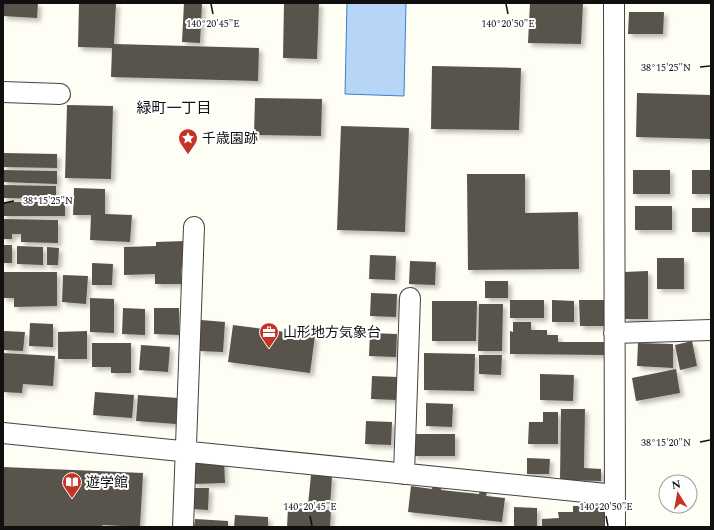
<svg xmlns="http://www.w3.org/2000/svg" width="714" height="530" font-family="Spectral,'Noto Sans JP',serif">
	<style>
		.water { fill: #b7d6f7; stroke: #3d7fd0 }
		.building { fill: #59534c; filter: url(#shadow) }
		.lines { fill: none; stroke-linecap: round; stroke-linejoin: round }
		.minor-casing { stroke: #434343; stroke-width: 22 }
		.minor { stroke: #fff; stroke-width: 20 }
		.ticks { fill: none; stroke: #101010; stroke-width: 1.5 }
		.labels { text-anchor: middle; stroke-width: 4; stroke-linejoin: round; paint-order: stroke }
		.poi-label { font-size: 14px; fill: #101010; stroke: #fff; text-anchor: start }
		.neighbourhood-label { font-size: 15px; fill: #101010; stroke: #fff }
		.ticks-label { font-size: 10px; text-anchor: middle; fill: #101010; stroke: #fff; stroke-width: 4; stroke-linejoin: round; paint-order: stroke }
	</style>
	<defs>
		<filter id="shadow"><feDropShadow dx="3.5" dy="3.5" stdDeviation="2" flood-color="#0004"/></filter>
	</defs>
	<rect width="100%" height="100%" fill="#fffef4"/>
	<path class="water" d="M347 3H406L404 96 345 94Z"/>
	<path class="building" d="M3 3H38L37 18 3 16Z
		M79 3H116L114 44 259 48 258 81 111 77 112 48 78 47Z
		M184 3H202L200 43 182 42Z
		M284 3H319L317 59 283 58Z
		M530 3H583L581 44 528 43Z
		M629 12H664L663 34H628Z
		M432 66 521 68 519 130 431 129Z
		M637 93 711 95V139L636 137Z
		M255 98 322 99 321 136 254 135Z
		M67 105 113 106 111 179 65 178Z
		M341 126 409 128 405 232 337 230Z
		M3 153 57 154V168L3 167Z
		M3 170 57 171V184L3 182Z
		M633 170H670V194H633Z
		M692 170H711V194H692Z
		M467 174H525V213L578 212 579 269 468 270Z
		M3 185 56 186V199L3 198Z
		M74 188 105 189V214L132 215 130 242 90 240 91 215H73Z
		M3 202H65V216H3Z
		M635 206H672V230H635Z
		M692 208H711V232H692Z
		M3 219 58 220V243L21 242V234H12V239H3Z
		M185 241V267L181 268V284H155V274L124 275V247L156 246V242Z
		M3 245H12V263H3Z
		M17 246 43 247V265L17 264Z
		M47 247 59 248 58 265H47Z
		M370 255 396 256 395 280 369 279Z
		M657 258H684V289H657Z
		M410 261 436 262 435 285 409 284Z
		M92 263 113 264 112 285H92Z
		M648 271V319H624V272Z
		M3 272H57V306L14 307V298H3Z
		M63 275 88 276 86 304 62 302Z
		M485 281H508V298H485Z
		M371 293 397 294 396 317 370 316Z
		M90 298 114 299V333L90 332Z
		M510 300H544V318H510Z
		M552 300 574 301V322H552Z
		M579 300H604V326H580Z
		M432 301H477L476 341H432Z
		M479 304H503L502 351H478Z
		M123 308 145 309V335L122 334Z
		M154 308H179V335L154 334Z
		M201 320 225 322 223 352 199 351Z
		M513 322H531V330H547V335H558V342H605V355L510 354V331L513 332Z
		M30 323 53 324V347L29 346Z
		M233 325 315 336 310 373 228 362Z
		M3 331 25 332 23 351 3 350Z
		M87 331V359H58V332Z
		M370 333 397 334 396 357 369 356Z
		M692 341 697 366 680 370 675 345Z
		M92 343H131V373H111V367H92Z
		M638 343 673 344V368L637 366Z
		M141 345 170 347 168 372 139 370Z
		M3 353 55 356 53 386 23 384 22 393 3 392Z
		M424 353 475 354 474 391 424 390Z
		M479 355H502L501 375 479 374Z
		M676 369 680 393 636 401 632 378Z
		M540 374 574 375 573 401 540 400Z
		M372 376 398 377 397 400 371 399Z
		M95 392 134 395 132 418 93 415Z
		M138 395 178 398 176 424 136 421Z
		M426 403 453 404 452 427 426 426Z
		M561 409H585L584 468 601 469V481L560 480Z
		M543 412H558V444H528L529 422H543Z
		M366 421 392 422 391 445 365 444Z
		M413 434H455V456H413Z
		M527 458 550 459 549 474H527Z
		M193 460H224L225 483 193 484Z
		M3 467 143 473 140 527 103 525 100 527H3Z
		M311 475 332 476 330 507 308 505Z
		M433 484 442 485 441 490 479 494 480 490 487 491 486 496 505 498 502 522 408 512 411 486 432 489Z
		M192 488H209L208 510 191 509Z
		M608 505V527H542V519L559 518 558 512H573V506Z
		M514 507 537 508V527H514Z
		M288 508 331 510 330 527H287Z
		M235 515 268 517V527H234Z
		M195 519 228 521V527H194Z"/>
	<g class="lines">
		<defs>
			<path id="minor" d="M614 3 615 527
				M3 92 60 94
				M614 333 711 330
				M3 433 615 495
				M404 474 410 298
				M183 527 194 227"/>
		</defs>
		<use href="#minor" class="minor-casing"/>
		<use href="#minor" class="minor"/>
	</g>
	<path class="ticks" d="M211 4 213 14M506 4 508 14M700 67 710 66M4 203 14 201M700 442 710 440M310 516 312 526M606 516 608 526"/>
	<defs>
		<symbol id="sight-pin" viewBox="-11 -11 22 30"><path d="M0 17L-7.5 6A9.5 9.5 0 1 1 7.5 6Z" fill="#c43424" stroke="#fff"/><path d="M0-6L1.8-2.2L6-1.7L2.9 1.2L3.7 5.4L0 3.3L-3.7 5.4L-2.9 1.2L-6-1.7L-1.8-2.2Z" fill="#fff"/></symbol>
		<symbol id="office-pin" viewBox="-11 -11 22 30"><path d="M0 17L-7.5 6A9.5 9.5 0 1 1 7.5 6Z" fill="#c43424" stroke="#fff"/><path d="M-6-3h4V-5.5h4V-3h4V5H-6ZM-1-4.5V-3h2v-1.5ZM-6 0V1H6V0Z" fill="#fff"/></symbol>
		<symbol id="library-pin" viewBox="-11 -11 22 30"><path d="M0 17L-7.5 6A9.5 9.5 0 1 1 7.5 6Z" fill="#c43424" stroke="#fff"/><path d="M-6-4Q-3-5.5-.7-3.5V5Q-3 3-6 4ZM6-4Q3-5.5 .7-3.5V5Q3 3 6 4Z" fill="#fff"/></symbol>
	</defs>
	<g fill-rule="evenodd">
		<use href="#sight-pin" x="177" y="127" width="22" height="30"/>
		<use href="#office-pin" x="258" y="321" width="22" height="30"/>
		<use href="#library-pin" x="61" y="471" width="22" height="30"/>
	</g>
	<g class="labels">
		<g class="poi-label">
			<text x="202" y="143">千歳園跡</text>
			<text x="283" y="337">山形地方気象台</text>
			<text x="86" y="487">遊学館</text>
		</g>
		<g class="neighbourhood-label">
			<text x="174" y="113">緑町一丁目</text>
		</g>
	</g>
	<g class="ticks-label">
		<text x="213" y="27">140°20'45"E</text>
		<text x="508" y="27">140°20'50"E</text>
		<text x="666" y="71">38°15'25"N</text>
		<text x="48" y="204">38°15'25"N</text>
		<text x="666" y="446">38°15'20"N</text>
		<text x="310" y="510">140°20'45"E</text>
		<text x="606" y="510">140°20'50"E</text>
	</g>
	<rect width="714" height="530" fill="none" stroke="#101010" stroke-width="8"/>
	<g transform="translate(678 494) rotate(349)"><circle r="19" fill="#ffffff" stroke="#9f9f9f"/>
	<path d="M0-3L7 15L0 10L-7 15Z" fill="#c43424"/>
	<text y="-6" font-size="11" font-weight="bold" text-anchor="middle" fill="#101010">N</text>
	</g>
</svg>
